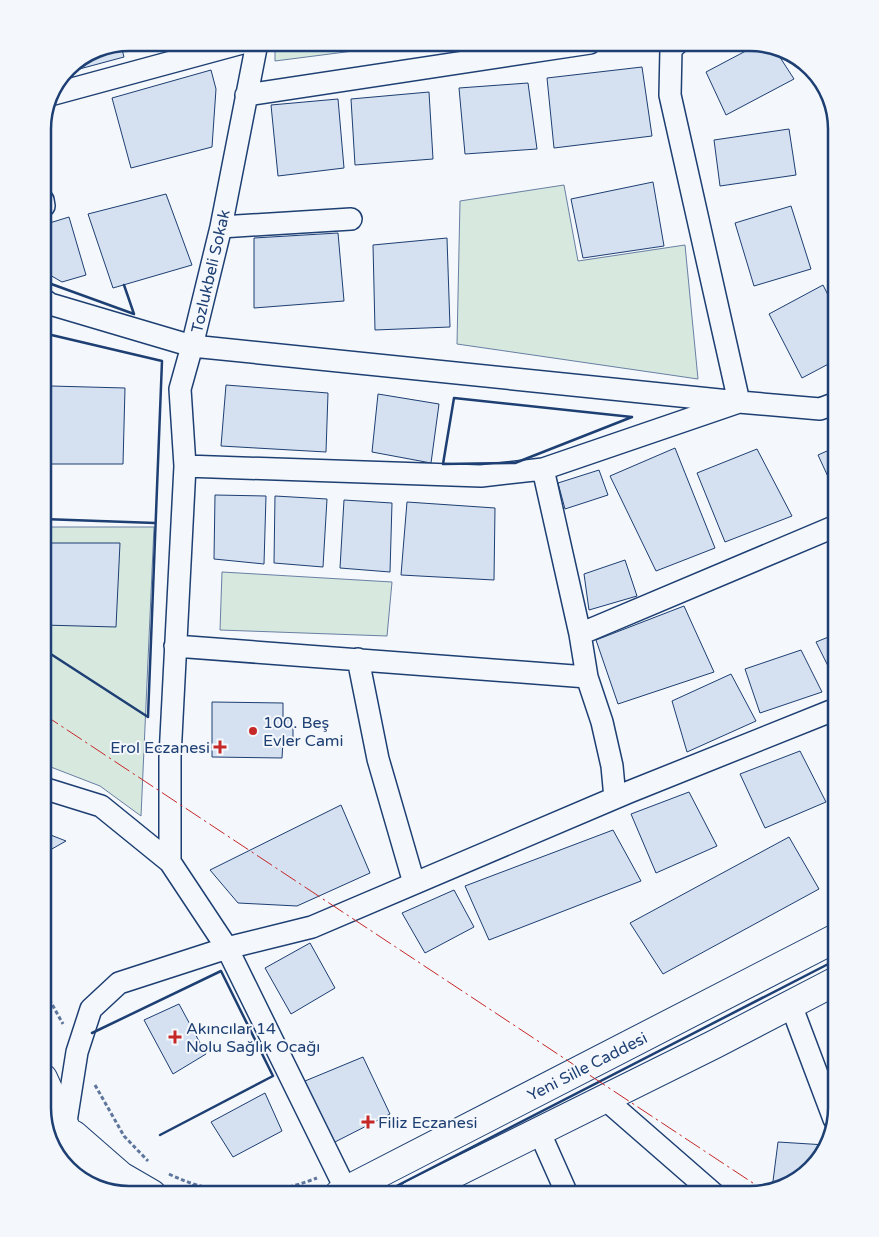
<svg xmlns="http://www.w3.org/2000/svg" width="879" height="1237" font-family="'Varela Round',sans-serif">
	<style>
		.green { fill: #d7e8df; stroke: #687fa3 }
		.building { fill: #d5e0f0; stroke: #1d3f73 }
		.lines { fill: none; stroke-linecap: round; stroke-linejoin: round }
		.street-casing { stroke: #1d3f73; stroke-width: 24 }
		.secondary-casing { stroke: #1d3f73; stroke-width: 30 }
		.path { stroke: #5e769c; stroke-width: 3; stroke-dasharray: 4 2.5; stroke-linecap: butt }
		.street { stroke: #f4f7fb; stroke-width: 21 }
		.secondary { stroke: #f4f7fb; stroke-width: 28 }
		.wall { stroke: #1d3f73; stroke-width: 2.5 }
		.power { stroke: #c62828; stroke-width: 1; stroke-dasharray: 18 4 2.5 4; stroke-linecap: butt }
		.poi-dot { fill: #c62828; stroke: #f4f7fb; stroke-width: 2 }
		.labels { text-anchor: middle; stroke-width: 4; stroke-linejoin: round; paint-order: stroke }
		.street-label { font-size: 16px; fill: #1d3f73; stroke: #f4f7fb }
		.poi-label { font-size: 16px; fill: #1d3f73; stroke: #f4f7fb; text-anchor: start }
		.rim { fill: none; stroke: #1d3f73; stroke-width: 2.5 }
	</style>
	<rect width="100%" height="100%" fill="#f4f7fb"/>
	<path class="green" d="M275 43H416L275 61Z
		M564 185 578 261 685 245 698 379 457 344 460 201Z
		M43 527H154L141 816 100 786 43 764Z
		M222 572 392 582 387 636 220 630Z"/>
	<path class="building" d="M134 43H154L136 48Z
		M759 44 774 48 794 79 726 115 706 72Z
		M121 46 124 57 72 71V64Z
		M642 67 652 136 554 148 547 78Z
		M211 70 216 89 212 147 131 168 112 98Z
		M528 83 537 149 465 154 459 88Z
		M429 92 433 159 355 165 351 99Z
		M338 99 344 168 278 176 271 105Z
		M789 129 796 175 720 186 714 140Z
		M653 182 664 246 583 258 571 199Z
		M166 194 192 265 113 288 88 214Z
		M791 206 811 269 754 286 735 223Z
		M69 217 86 275 62 282 43 271V225Z
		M338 233 344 301 254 308V238Z
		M447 238 450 327 375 330 373 245Z
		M823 285 836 311V360L802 378 769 314Z
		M226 385 328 393 326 452 221 446Z
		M51 386 125 388 123 464H48Z
		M378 394 439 404 431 463 372 452Z
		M836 447V494L818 455Z
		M675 448 715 548 656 571 610 476Z
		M757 449 792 516 725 542 697 473Z
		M599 470 608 495 565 509 558 483Z
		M215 495 266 496 264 564 214 559Z
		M275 496 327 499 323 567 274 563Z
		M344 500 392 503 390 572 340 568Z
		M407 502 495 508 494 580 401 575Z
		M43 543H120L116 627 43 625Z
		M625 560 637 596 589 610 584 574Z
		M684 606 714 672 618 704 596 640Z
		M836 634V682L816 642Z
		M801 650 822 692 760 713 745 669Z
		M731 674 756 721 687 752 672 701Z
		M212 702 283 703V720H293V741H283L282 758 212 757Z
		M800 751 826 802 765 828 740 774Z
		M689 792 717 846 656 873 631 814Z
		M341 805 370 873 297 906 238 903 210 870Z
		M613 830 641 881 489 940 465 886Z
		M43 832 66 841 43 854Z
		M789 837 819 889 663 974 630 923Z
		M454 890 474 927 425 953 402 913Z
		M310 943 335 988 291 1014 265 968Z
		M179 1004 206 1054 173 1074 144 1020Z
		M836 1043V1067L829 1046Z
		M363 1057 390 1114 331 1144 305 1081Z
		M265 1093 282 1131 233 1157 211 1122Z
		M778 1142 826 1145 825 1152 794 1183 772 1189Z"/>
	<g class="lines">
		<defs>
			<path id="street" d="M678 43 671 49 670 95 739 402 543 469 580 634 836 526
				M50 95 242 43
				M246 95 590 43
				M43 200 44 206
				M221 227 351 219
				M43 299 50 304 192 346 221 227 257 43
				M185 466 481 476 543 469
				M580 634 587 677 602 722 612 766 615 798
				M175 646 587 677
				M358 659 378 759 414 883
				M836 709 629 792 312 927 227 948 170 862V757L185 466 180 389 192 346 739 402 820 409 836 403
				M43 788 101 806 170 862
				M791 1005 834 1119
				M605 1099 714 1194
				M65 1128 77 1052 91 1009 119 983 227 948 346 1190
				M539 1131 567 1194"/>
			<path id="secondary" d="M43 1078 92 1185
				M74 1135 121 1176 152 1194
				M339 1194 836 938
				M413 1194 715 1044 836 981"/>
		</defs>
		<use href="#street" class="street-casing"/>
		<use href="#secondary" class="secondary-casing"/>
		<path class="path" d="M43 988 63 1024
			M95 1085 124 1136 148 1161
			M169 1174C219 1198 265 1198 317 1178
			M189 1194 194 1184"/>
		<use href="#street" class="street"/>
		<use href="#secondary" class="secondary"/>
		<path class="wall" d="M43 281 134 314 124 285
			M43 333 162 361 148 717
			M454 398 632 417 515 463 443 464Z
			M43 519 155 523
			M43 649 148 717
			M92 1033 221 971 273 1076 160 1135
			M381 1194 836 960"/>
		<path class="power" d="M43 714 765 1191"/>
	</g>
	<g class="poi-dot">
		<circle cx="253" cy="731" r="5"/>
		<path d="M217.5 739.5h5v5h5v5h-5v5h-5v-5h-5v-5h5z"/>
		<path d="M172.5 1029.5h5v5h5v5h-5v5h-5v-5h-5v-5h5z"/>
		<path d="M365.5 1114.5h5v5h5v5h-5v5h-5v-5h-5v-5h5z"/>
	</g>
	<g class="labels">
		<g class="street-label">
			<text transform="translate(210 271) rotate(-77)" y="6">Tozlukbeli Sokak</text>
			<text transform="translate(587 1066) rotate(-27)" y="6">Yeni Sille Caddesi</text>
		</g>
		<g class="poi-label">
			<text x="263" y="728">100. Beş<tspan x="263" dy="18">Evler Cami</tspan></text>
			<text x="210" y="753" text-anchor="end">Erol Eczanesi</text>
			<text x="186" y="1034">Akıncılar 14<tspan x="186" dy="18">Nolu Sağlık Ocağı</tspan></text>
			<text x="378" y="1128">Filiz Eczanesi</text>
		</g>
	</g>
	<path d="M0 0H879V1237H0ZM129 51H750A78 78 0 0 1 828 129V1108A78 78 0 0 1 750 1186H129A78 78 0 0 1 51 1108V129A78 78 0 0 1 129 51Z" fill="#f4f7fb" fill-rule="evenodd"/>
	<path class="rim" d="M129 51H750A78 78 0 0 1 828 129V1108A78 78 0 0 1 750 1186H129A78 78 0 0 1 51 1108V129A78 78 0 0 1 129 51Z"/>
</svg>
